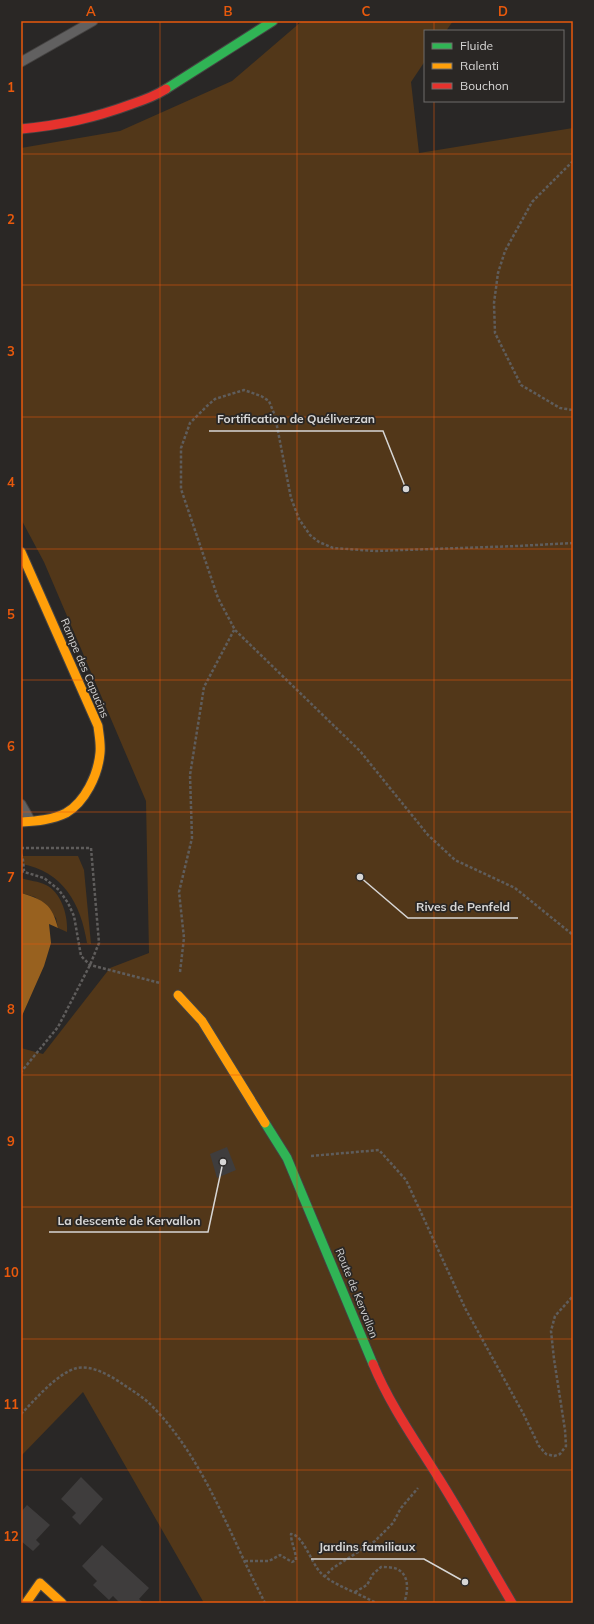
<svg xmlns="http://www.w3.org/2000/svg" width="594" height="1624" font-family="Mulish,sans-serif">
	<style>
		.green { fill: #523719 }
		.water { fill: #98611f }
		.building { fill: #3f3d3d }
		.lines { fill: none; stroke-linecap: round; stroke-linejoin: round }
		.lane-casing { stroke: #454342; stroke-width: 11 }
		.fast-casing { stroke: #454342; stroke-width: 11 }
		.slow-casing { stroke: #454342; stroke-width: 11 }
		.jam-casing { stroke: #454342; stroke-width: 11 }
		.path { stroke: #5f5d5c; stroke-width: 2.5; stroke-dasharray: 3 2; stroke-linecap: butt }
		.lane { stroke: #616060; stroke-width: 9 }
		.fast { stroke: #30b455; stroke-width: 9 }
		.slow { stroke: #ff9f0a; stroke-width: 9 }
		.jam { stroke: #e5322d; stroke-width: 9 }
		.grid { fill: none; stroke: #e8590c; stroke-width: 1; stroke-opacity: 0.55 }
		.labels { text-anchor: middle; stroke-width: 3.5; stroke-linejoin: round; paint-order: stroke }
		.street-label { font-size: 11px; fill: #d7d6d5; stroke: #2a2725 }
		.leader { fill: none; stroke: #d7d6d5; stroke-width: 1.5 }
		.callout-dot { fill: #d7d6d5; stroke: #2a2725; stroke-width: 1.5 }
		.callout-label { font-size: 12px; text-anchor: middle; font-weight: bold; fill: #d7d6d5; stroke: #2a2725; stroke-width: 3.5; stroke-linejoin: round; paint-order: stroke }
		.neatline { fill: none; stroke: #e8590c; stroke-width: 1.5 }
		.grid-label { font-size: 13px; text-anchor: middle; font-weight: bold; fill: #e8590c }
	</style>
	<rect width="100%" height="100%" fill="#292726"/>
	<path class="green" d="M302 21H453L446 31H425V61L411 82 419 153 573 128V1603H204L83 1392 21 1456V1048L43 1054 110 968 149 953 146 801 44 562 21 519V148L120 131 232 81Z
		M21 856H78L84 870 91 944 87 943C81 904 63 871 21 864Z
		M21 878C29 881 39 881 46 885 62 893 68 916 67 932L58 928 56 918 35 897 21 893Z"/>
	<path class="water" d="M21 893C44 900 52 904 58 928L49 924 51 943 44 966 21 1018Z"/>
	<path class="building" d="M227 1147 236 1170 217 1178 210 1154Z
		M81 1477 103 1499 80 1525 72 1517 76 1513 61 1499Z
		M27 1505 50 1525 36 1540 40 1544 33 1551 21 1541V1512Z
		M102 1545 149 1588 139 1599 144 1603H120L113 1596 109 1600 93 1585 97 1581 82 1566Z"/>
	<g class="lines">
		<defs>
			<path id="lane" d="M21 62 93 21
				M21 804 30 820"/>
			<path id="fast" d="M166 89 273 21
				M265 1123 287 1158 373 1364"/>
			<path id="slow" d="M21 552 98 726C99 735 101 744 100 753 98 775 85 802 66 813 52 820 36 821 21 822
				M178 995 202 1021 265 1123
				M26 1603 40 1583 62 1603"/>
			<path id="jam" d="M21 129C62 125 94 118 132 104 144 100 155 96 166 89
				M373 1364C390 1405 415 1440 438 1477 464 1518 487 1561 512 1603"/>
		</defs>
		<use href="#lane" class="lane-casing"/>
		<use href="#fast" class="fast-casing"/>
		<use href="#slow" class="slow-casing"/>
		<use href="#jam" class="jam-casing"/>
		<path class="path" d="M573 161 532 202 505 251 498 273 494 303 495 333 521 385 560 408 573 410
			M573 543 518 546 375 551 333 548 319 542 310 535 299 519 291 498 275 416 269 401 261 396 244 390 215 399 207 406 190 423 181 448V489L218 598 235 630 360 751 428 835 455 860 515 888 573 935
			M21 848H91L99 943 90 965 58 1027 21 1072
			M21 854 23 860 24 871
			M21 871 44 878 59 890 68 903 74 916 81 956 90 965 160 983
			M180 972 184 938 179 892 192 838 190 775 204 687 234 630
			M311 1156 379 1150 406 1180 465 1308 524 1415 539 1446 546 1454 554 1456 560 1454 566 1446 565 1430 554 1359 551 1331 555 1316 573 1296
			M21 1414C35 1400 57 1373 77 1368 93 1365 111 1376 124 1385 133 1391 143 1397 151 1405 190 1444 213 1494 236 1543 245 1563 255 1583 265 1603
			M245 1561H269L280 1555 292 1562 296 1560C296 1551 291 1543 291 1534 303 1535 311 1562 320 1572 330 1584 361 1594 376 1603
			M324 1577 333 1568 375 1541 393 1523 401 1508 418 1488
			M355 1592 367 1585 373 1574 381 1567C385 1567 392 1567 397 1569 410 1575 408 1592 404 1603"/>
		<use href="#lane" class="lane"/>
		<use href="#fast" class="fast"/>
		<use href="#slow" class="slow"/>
		<use href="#jam" class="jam"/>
	</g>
	<path class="grid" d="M160 21V1603M297 21V1603M434 21V31M434 101V1603M21 154H573M21 285H573M21 417H573M21 549H573M21 680H573M21 812H573M21 944H573M21 1075H573M21 1207H573M21 1339H573M21 1470H573"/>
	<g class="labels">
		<g class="street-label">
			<text transform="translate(85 668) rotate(67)" y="4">Rampe des Capucins</text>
			<text transform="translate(357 1293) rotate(68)" y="4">Route de Kervallon</text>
		</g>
	</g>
	<path class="leader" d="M406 489L383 431H209M360 877L408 918H518M223 1162L208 1232H49M465 1582L424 1559H311"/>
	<g class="callout-dot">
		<circle cx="406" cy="489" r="4"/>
		<circle cx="360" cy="877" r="4"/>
		<circle cx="223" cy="1162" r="4"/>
		<circle cx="465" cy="1582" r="4"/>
	</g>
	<g class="callout-label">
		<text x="296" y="423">Fortification de Quéliverzan</text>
		<text x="463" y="911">Rives de Penfeld</text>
		<text x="129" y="1225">La descente de Kervallon</text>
		<text x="367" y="1551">Jardins familiaux</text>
	</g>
	<rect width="594" height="1624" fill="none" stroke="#2a2725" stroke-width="44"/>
	<rect x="424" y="30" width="140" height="72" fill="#2a2725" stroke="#6f6d6b"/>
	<rect x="432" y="43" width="20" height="6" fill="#30b455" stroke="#6f6d6b"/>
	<text x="460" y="50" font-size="12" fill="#d7d6d5">Fluide</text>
	<rect x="432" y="63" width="20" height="6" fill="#ff9f0a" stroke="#6f6d6b"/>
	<text x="460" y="70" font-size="12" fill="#d7d6d5">Ralenti</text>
	<rect x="432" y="83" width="20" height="6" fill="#e5322d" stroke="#6f6d6b"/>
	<text x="460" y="90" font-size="12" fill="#d7d6d5">Bouchon</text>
	<rect x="22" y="22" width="550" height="1580" class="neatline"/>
	<g class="grid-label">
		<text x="91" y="16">A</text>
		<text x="228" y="16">B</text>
		<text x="366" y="16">C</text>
		<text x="503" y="16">D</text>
		<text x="11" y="92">1</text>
		<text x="11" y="224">2</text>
		<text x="11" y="356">3</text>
		<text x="11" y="487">4</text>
		<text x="11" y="619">5</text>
		<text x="11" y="751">6</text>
		<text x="11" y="882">7</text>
		<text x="11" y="1014">8</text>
		<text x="11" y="1146">9</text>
		<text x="11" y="1277">10</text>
		<text x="11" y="1409">11</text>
		<text x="11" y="1541">12</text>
	</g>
</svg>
